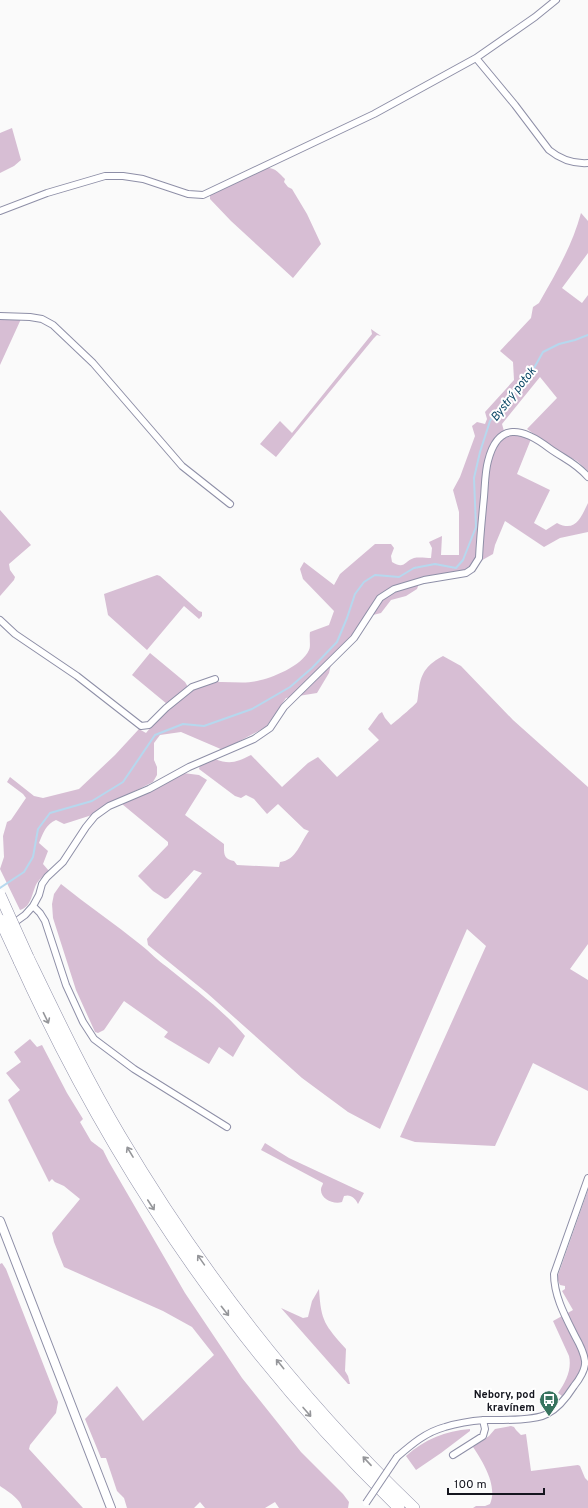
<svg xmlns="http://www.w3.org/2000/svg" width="588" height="1508" font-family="Overpass,sans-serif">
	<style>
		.green { fill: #d7bed4 }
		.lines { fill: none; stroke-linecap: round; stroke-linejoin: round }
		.stream { stroke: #b6d8ee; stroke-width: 2 }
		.street-casing { stroke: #8e8fa7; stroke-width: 8 }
		.secondary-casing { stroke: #8e8fa7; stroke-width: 10 }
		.highway-casing { stroke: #8e8fa7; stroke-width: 12 }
		.street { stroke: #fff; stroke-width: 6 }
		.secondary { stroke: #fff; stroke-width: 8 }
		.highway { stroke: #fff; stroke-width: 11 }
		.street-bridge-casing { stroke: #8e8fa7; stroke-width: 8; stroke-linecap: butt }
		.highway-bridge-casing { stroke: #8e8fa7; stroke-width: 12; stroke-linecap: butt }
		.street-bridge { stroke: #fff; stroke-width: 6 }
		.highway-bridge { stroke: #fff; stroke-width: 11 }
		.oneway { stroke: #95969a }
		.labels { text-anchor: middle; stroke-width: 4; stroke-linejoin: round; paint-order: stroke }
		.poi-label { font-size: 11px; font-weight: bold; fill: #14151e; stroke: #fff; text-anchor: end }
		.water-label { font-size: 12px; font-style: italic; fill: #0d4867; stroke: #fff }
	</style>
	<rect width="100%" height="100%" fill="#fafafa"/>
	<path class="green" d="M12 128 21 160 14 166 0 173V133Z
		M266 168C275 167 279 173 285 179L284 182 288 187 292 189 307 214 321 244 293 278 231 221 210 199V195Z
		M581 213 588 221V253L562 288 582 303 588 295V471L577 461 556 450 527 429 557 398 540 377 502 424 506 438C515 433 521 434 531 439L517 474 550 490 534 523 546 530 557 523C576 533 581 517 588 503V532L560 538 544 547 505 521 495 545 493 554 463 571 421 578 417 589 406 596 391 600 381 613 365 617 353 637 333 656 329 673 317 693 286 698 266 727 223 750 181 732 160 735 154 743V760L157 767V775L153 782 107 805 92 815 64 824 56 820C46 824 43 833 39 843L48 851 43 864 49 871C45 875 40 878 37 883 32 891 32 907 20 910L0 869 4 857 3 836 7 822 11 820 26 798 23 794 7 782 10 777 34 796 43 798 79 789 115 755 139 729 146 733C159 718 186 690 205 684 221 679 240 685 257 681 272 678 302 666 309 650 311 646 309 638 310 632L329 625 334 611 303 579 300 569 304 562 334 585 340 574 375 544H391L394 548 391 556 392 562C405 570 404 561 414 558 419 557 426 558 431 558L432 548 429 542 442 536 441 555H459V512L453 490 460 477 475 436 472 426 477 422 485 424 487 419 485 412 514 380 513 362 500 351 531 318 533 307 539 303C556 273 572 246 581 213Z
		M0 318 21 319 0 365Z
		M371 329 381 336 377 335 374 338 276 457 260 444 280 421 292 433 372 334Z
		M0 510 31 545 9 564 10 570 15 577 14 580 0 596Z
		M157 575 160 576 199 611 202 612V616L199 619 184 606 147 650 108 615 104 594Z
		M150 653 185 682 188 687 167 704 132 675Z
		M443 656 461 666 513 720 588 787V944L570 969 588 980V1091L533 1063 495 1146 415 1142 400 1137 486 946 467 929 380 1129 348 1112 302 1078 207 993 148 945 147 939 202 873 194 870 168 898 165 899 153 891 138 876 168 845V842L122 804 183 773 199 775 207 780 185 815 224 844C224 853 223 859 234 861L237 865 279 867 280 862C296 861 301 841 309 831L304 829 278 804 267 814 254 799 246 795 241 798 235 796 199 769 200 764 215 759C230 765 237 762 251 755L282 787 308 763 318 757 337 777 379 740 368 729 379 714 382 712 385 718 391 725C395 722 415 705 417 702 418 699 418 693 419 689 421 672 428 664 443 656Z
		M61 884C87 905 115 924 141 945 150 952 158 961 167 967 194 989 222 1009 245 1036L233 1057 219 1047 209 1064 164 1037 168 1032 124 1001 104 1030 98 1033 95 1032 76 990 53 918 52 904 54 894Z
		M30 1039 37 1047 42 1045 67 1093 83 1119 80 1122 91 1141 103 1150 109 1162 185 1293 242 1378 301 1452 343 1494 349 1502 348 1508H279L275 1502 265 1508H205L200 1502 194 1508H127L124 1498 117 1491 106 1458H101L85 1419 117 1386 143 1421 214 1355 192 1327 163 1311 64 1267 54 1242 52 1233 80 1199 64 1186 55 1182 52 1179 49 1182 8 1100 20 1090 6 1073 21 1062 14 1052Z
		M265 1143 289 1158 364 1193 358 1204C355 1198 351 1194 344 1196L342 1202C334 1205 320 1199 321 1189 321 1187 323 1185 323 1183L261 1150Z
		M588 1190V1364L581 1367 577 1378 562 1396 558 1393C566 1382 572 1369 569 1356L553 1321 573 1310 562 1291 565 1289V1286L560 1285 557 1278Z
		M2 1263 6 1269 58 1402 56 1413 30 1445 29 1449 83 1508H22C21 1499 7 1491 0 1486V1264Z
		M319 1289C321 1322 325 1325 346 1349L345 1371 348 1376 350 1384H348L281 1308 303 1318 308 1317 312 1301Z
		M511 1426 514 1427 516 1430 521 1435 526 1434 531 1471 578 1465 580 1466 585 1478 588 1481V1508H473L476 1506H485L490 1504C498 1486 483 1462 473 1447L489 1436 495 1429Z
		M470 1429V1431L441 1453 416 1470 406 1456C425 1439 445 1431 470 1429Z"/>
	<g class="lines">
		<path class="stream" d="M0 888 24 872 33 857 38 829 50 813 92 801 123 782 155 735 183 724 204 726 252 709 290 687 312 668 337 642 347 618 355 594 364 582 375 575 399 577 414 568 435 564 456 568 463 560 476 527 474 478 480 452 490 421 504 402 534 368 543 352 559 344 575 340 588 335"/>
		<defs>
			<path id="street" d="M476 58 515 105 549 150C560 159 573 164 588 163
				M0 211 47 193 105 176H123L143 179 188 194 203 195 374 114 476 58 535 17 556 0
				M0 316 30 317 42 319 53 325 93 363 182 466 230 504
				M0 620 15 634 77 676 141 726 149 725 166 708 192 687 215 679
				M33 906 40 913 45 921 66 985 83 1022 94 1039 134 1069 227 1127
				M11 925 25 915 33 906 39 895 42 884 47 877 63 862 86 827 95 816 109 806 149 789 189 767 254 739 270 728 284 707 354 638 380 598 394 589 424 580 466 573 472 569 479 558C480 537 482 517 484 497 485 485 485 472 488 461 498 421 523 428 549 448 564 459 575 462 588 477
				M453 1455 483 1436 485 1429 483 1420
				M397 1457C412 1444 426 1432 445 1427 458 1423 471 1421 484 1420 499 1420 535 1421 547 1414 559 1408 567 1397 574 1386 579 1380 586 1369 585 1361 584 1353 579 1343 575 1336 565 1316 554 1296 554 1274L588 1178"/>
			<path id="secondary" d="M0 1221 111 1508"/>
			<path id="highway" d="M28 957C57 1017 86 1078 120 1135 201 1272 299 1398 414 1508
				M19 961C112 1166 237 1351 399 1508"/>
		</defs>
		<use href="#street" class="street-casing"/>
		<use href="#secondary" class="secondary-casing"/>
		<use href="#highway" class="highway-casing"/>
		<use href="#street" class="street"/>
		<use href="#secondary" class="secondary"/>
		<use href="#highway" class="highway"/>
		<defs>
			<path id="street-bridge" d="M366 1503 397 1457"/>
			<path id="highway-bridge" d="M0 895 28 957
				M0 920 19 961"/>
		</defs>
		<use href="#street-bridge" class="street-bridge-casing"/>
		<use href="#highway-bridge" class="highway-bridge-casing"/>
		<use href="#street-bridge" class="street-bridge"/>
		<use href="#highway-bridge" class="highway-bridge"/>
	</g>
	<defs><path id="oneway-shaft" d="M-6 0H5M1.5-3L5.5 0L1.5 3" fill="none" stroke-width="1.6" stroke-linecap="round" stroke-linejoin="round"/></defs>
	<g class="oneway">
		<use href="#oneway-shaft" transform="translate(46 1018) rotate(64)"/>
		<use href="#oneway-shaft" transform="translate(130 1152) rotate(-121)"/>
		<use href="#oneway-shaft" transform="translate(151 1205) rotate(57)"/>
		<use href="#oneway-shaft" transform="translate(201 1260) rotate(-125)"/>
		<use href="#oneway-shaft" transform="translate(225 1311) rotate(52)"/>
		<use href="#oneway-shaft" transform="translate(280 1364) rotate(-129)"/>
		<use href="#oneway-shaft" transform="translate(307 1412) rotate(49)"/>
		<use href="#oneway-shaft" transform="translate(367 1461) rotate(-133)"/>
	</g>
	<defs>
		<symbol id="bus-pin" viewBox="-11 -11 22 30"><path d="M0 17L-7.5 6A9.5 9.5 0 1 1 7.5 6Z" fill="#37735e" stroke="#fff"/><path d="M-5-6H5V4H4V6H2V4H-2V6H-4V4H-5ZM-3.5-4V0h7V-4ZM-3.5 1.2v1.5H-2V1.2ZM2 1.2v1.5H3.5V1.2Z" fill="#fff"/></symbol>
	</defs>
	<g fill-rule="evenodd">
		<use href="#bus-pin" x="538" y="1389" width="22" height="30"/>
	</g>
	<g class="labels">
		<g class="poi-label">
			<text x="535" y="1398">Nebory, pod<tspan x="535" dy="13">kravínem</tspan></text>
		</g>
		<g class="water-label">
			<text transform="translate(513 394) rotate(-52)" y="4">Bystrý potok</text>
		</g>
	</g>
	<path d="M448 1488v6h96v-6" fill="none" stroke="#14151e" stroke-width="2"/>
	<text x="454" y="1488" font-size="12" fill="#14151e" stroke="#ffffff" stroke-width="3" paint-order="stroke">100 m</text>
</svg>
